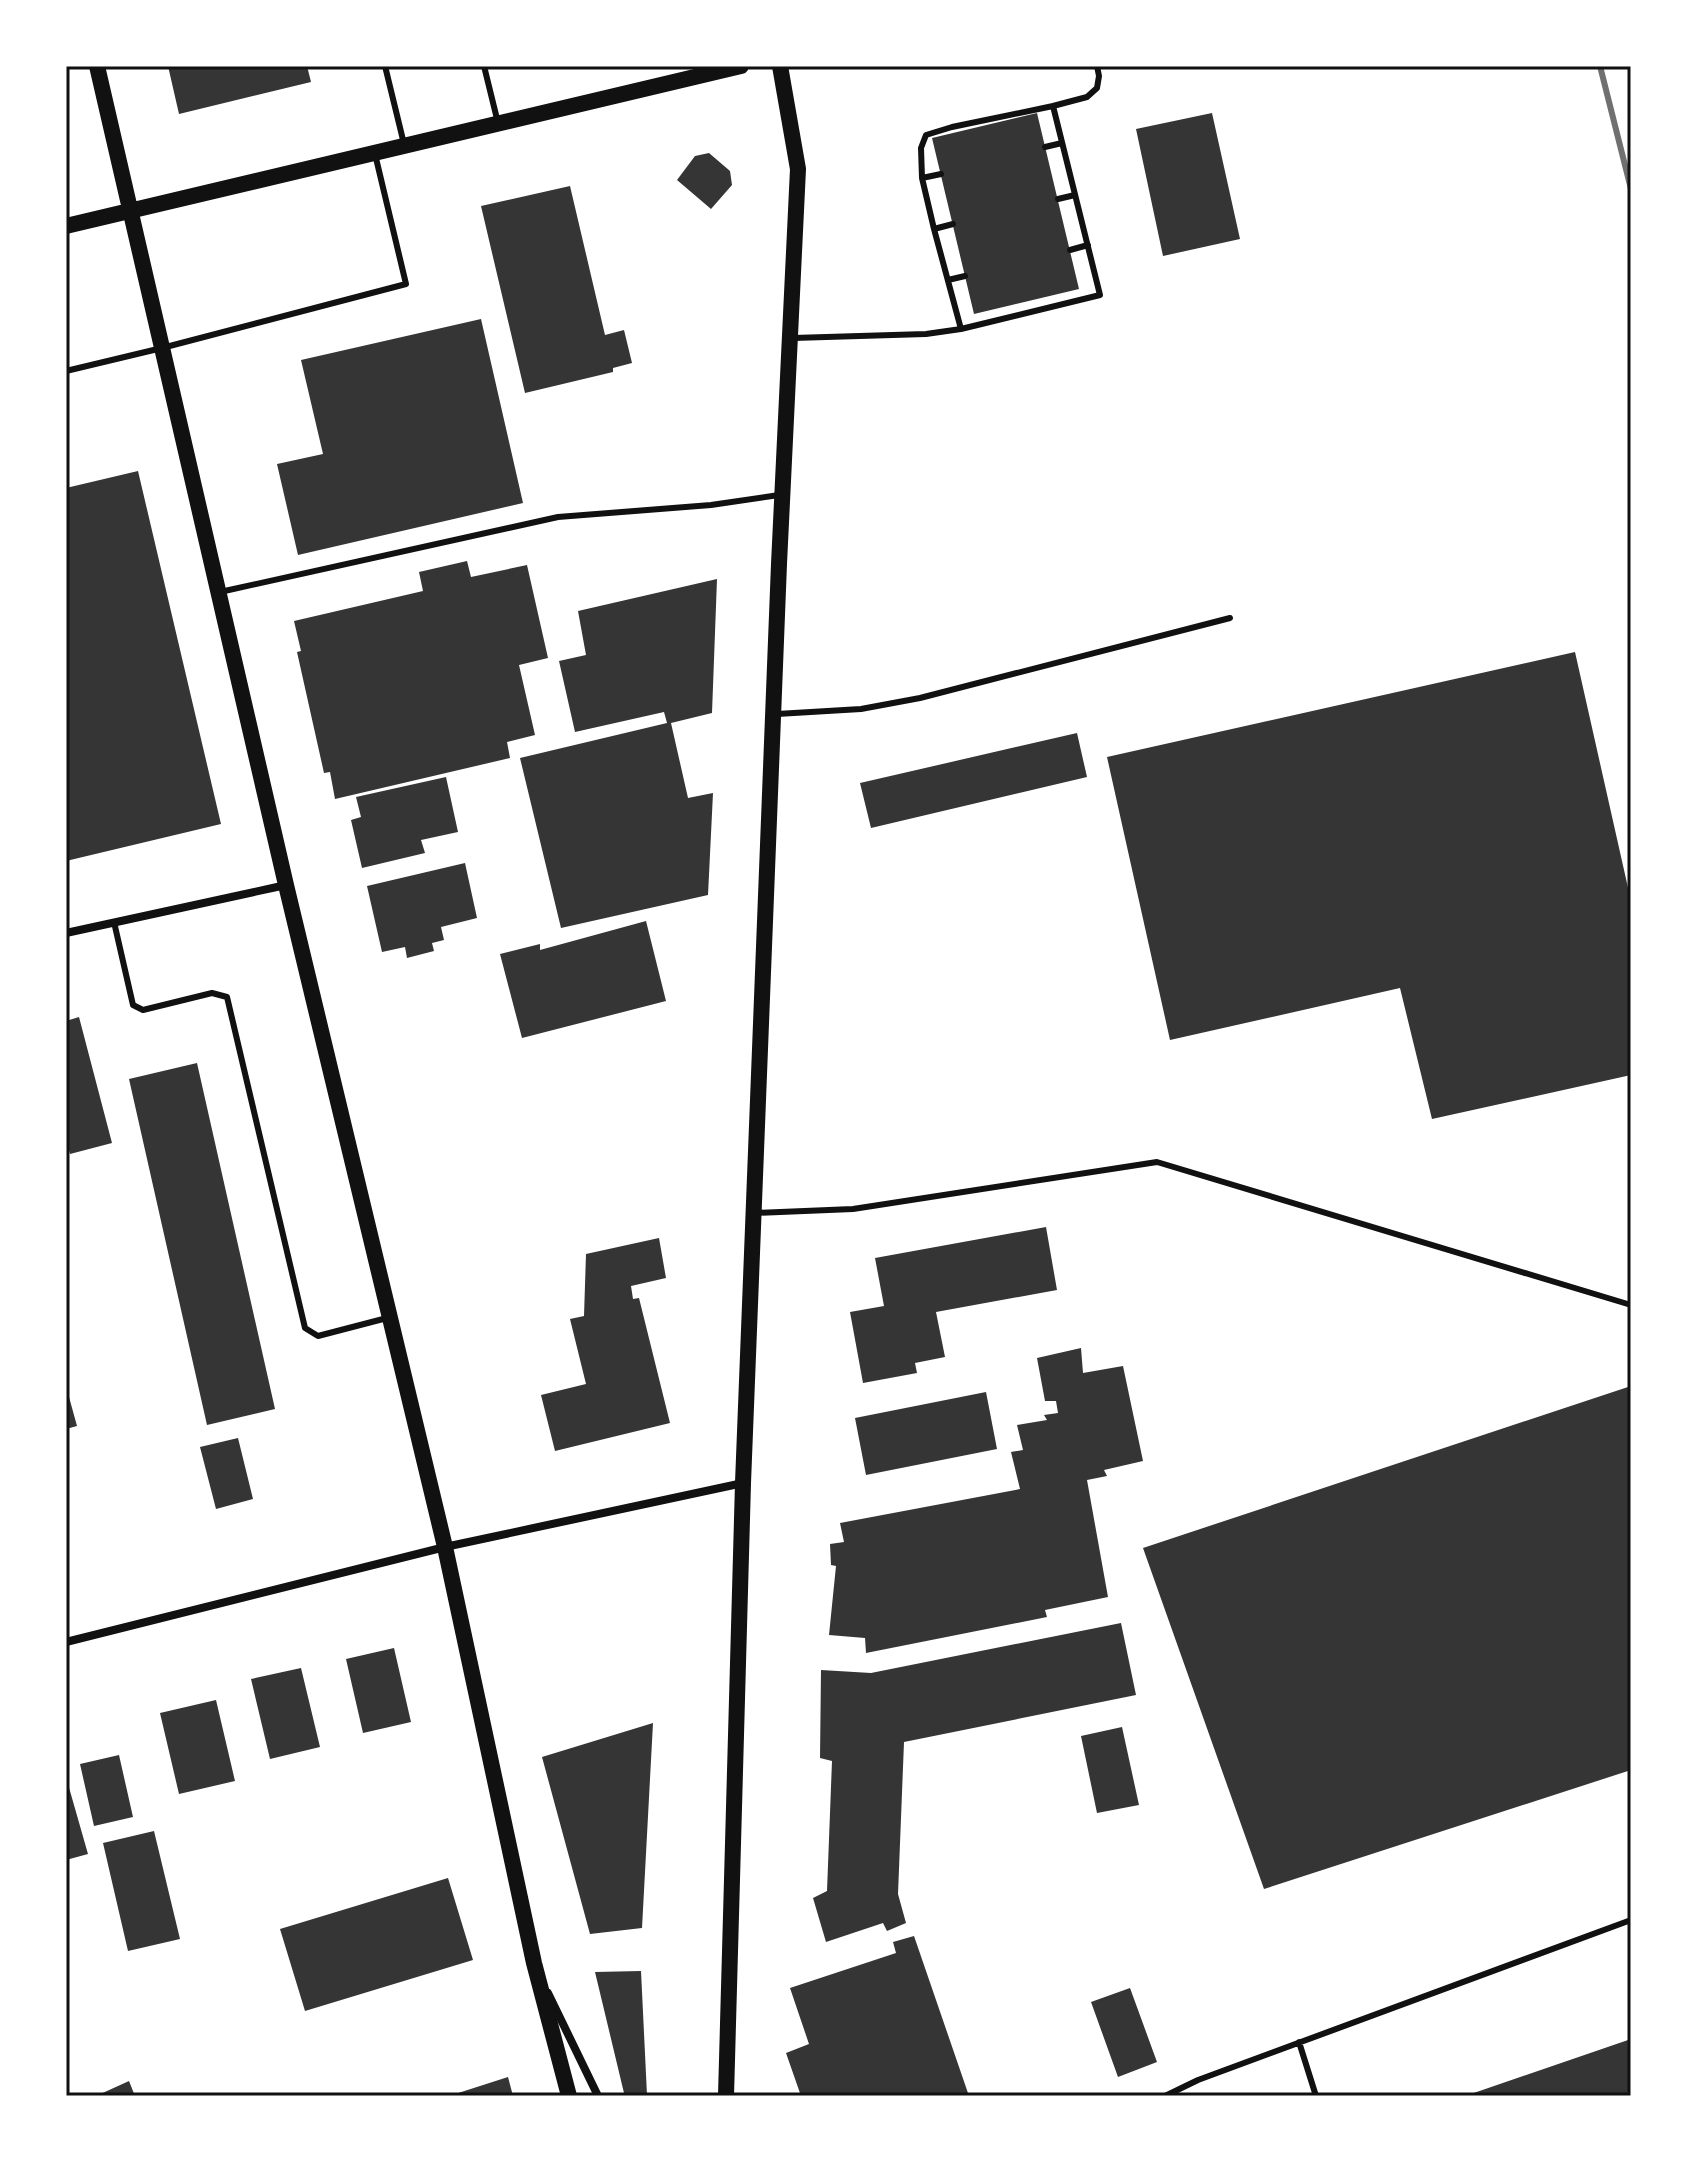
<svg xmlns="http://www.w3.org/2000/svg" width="1697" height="2162" font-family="Merriweather,serif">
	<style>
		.building { fill: #353535 }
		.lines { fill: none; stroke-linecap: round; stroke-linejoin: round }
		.service { stroke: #111; stroke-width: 6 }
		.minor { stroke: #111; stroke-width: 8 }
		.secondary { stroke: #111; stroke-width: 16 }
		.rail { stroke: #707070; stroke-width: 6 }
		.neatline { fill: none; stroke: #111; stroke-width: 3 }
	</style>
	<rect width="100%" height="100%" fill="#fff"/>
	<path class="building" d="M168 66H307L311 82 179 114Z
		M1037 113 1079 289 974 314 932 138Z
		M1212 113 1240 239 1163 256 1136 129Z
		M709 153 730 171 732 185 711 209 677 180 695 156Z
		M570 186 605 335 624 330 632 363 613 368V372L525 393 481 206Z
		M481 319 523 503 298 555 277 464 323 454 301 360Z
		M138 471 221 824 66 861V488Z
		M467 561 471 577 527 565 548 658 519 665 535 735 507 742 510 758 335 799 330 772 324 773 297 652 301 651 294 621 423 591 419 572Z
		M717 579 712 713 671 723 688 798 713 793 708 895 561 928 520 758 667 723 664 712 575 732 559 661 586 655 578 611Z
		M1575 652 1631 901V1075L1432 1119 1400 988 1170 1040 1107 757Z
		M1077 733 1087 777 871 828 860 783Z
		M446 777 458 832 421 840 425 853 362 868 351 820 361 817 356 797Z
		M465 863 477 918 441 927 444 940 432 943 434 951 407 958 405 947 382 952 367 886Z
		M646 921 666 1001 522 1038 500 954 540 944V950Z
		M79 1017 112 1143 70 1154 66 1140V1021Z
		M197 1063 275 1409 207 1425 129 1079Z
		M1046 1227 1057 1290 936 1312 945 1357 915 1363 917 1373 863 1383 850 1312 884 1306 875 1258Z
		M659 1238 666 1278 631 1286 633 1299 639 1298 670 1423 555 1451 541 1395 586 1384 570 1319 584 1316 586 1254Z
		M1081 1348 1083 1373 1123 1366 1143 1461 1104 1470 1107 1476 1087 1480 1108 1597 1045 1610 1047 1617 866 1653 865 1638 829 1635 836 1566 831 1565 830 1544 844 1542 840 1523 1020 1489 1011 1452 1023 1450 1017 1425 1047 1420 1044 1415 1058 1413 1056 1401H1045L1037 1358Z
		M66 1386 77 1426 66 1429Z
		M1631 1386V1770L1264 1889 1143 1548Z
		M986 1392 997 1449 866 1475 855 1418Z
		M238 1438 253 1499 216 1509 200 1447Z
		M1121 1623 1136 1695 904 1742 898 1894 906 1923 887 1931 883 1923 826 1942 813 1898 827 1891 832 1761 820 1758 821 1670 871 1673Z
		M394 1648 411 1722 363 1733 346 1659Z
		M301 1668 320 1747 270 1759 251 1679Z
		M216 1700 235 1781 179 1794 160 1713Z
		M653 1723 642 1928 590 1934 542 1757Z
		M1122 1727 1139 1805 1097 1813 1081 1736Z
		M119 1755 133 1817 94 1826 80 1764Z
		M66 1777 88 1854 66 1860Z
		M154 1831 180 1939 128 1951 103 1843Z
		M448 1878 473 1960 305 2011 280 1929Z
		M914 1936 969 2096H801L786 2053 809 2044 790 1988 896 1953 893 1942Z
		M641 1971 647 2095 624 2093 595 1972Z
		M1130 1988 1157 2062 1118 2077 1091 2002Z
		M1631 2039V2096H1465Z
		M508 2077 513 2096H452V2095Z
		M129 2081 135 2096H96Z"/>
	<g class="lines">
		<path class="service" d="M385 66 404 144
			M484 66 498 123
			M1045 147 1062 143
			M922 178 941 174
			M1058 199 1075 195
			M934 229 953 224
			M1070 250 1088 245
			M948 280 965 276
			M961 329 934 229 922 178 921 148 926 135 952 127 1053 106
			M793 338 926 334 961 329 1100 295 1053 106 1087 97 1097 88 1099 76 1097 66
			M66 371 162 348 406 284 375 154
			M220 592 558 517 711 505 779 495
			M777 714 861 709 920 698 1230 618
			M114 922 133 1005 143 1010 212 993 227 997 305 1328 318 1336 387 1318
			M754 1213 853 1209 1157 1162 1631 1305
			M1299 2042 1316 2096
			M1165 2096 1198 2080 1631 1920"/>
		<path class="minor" d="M66 933 286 885
			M66 1642 445 1547 743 1483
			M548 1993 598 2096"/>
		<path class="secondary" d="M97 66 286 885 445 1547 534 1963 569 2096
			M66 226 741 66
			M726 2096 743 1483 779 564 798 169 780 66"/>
		<path class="rail" d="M1600 66 1631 189"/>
	</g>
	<rect width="1697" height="2162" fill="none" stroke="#ffffff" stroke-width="136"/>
	<rect x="68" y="68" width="1561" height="2026" class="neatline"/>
</svg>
